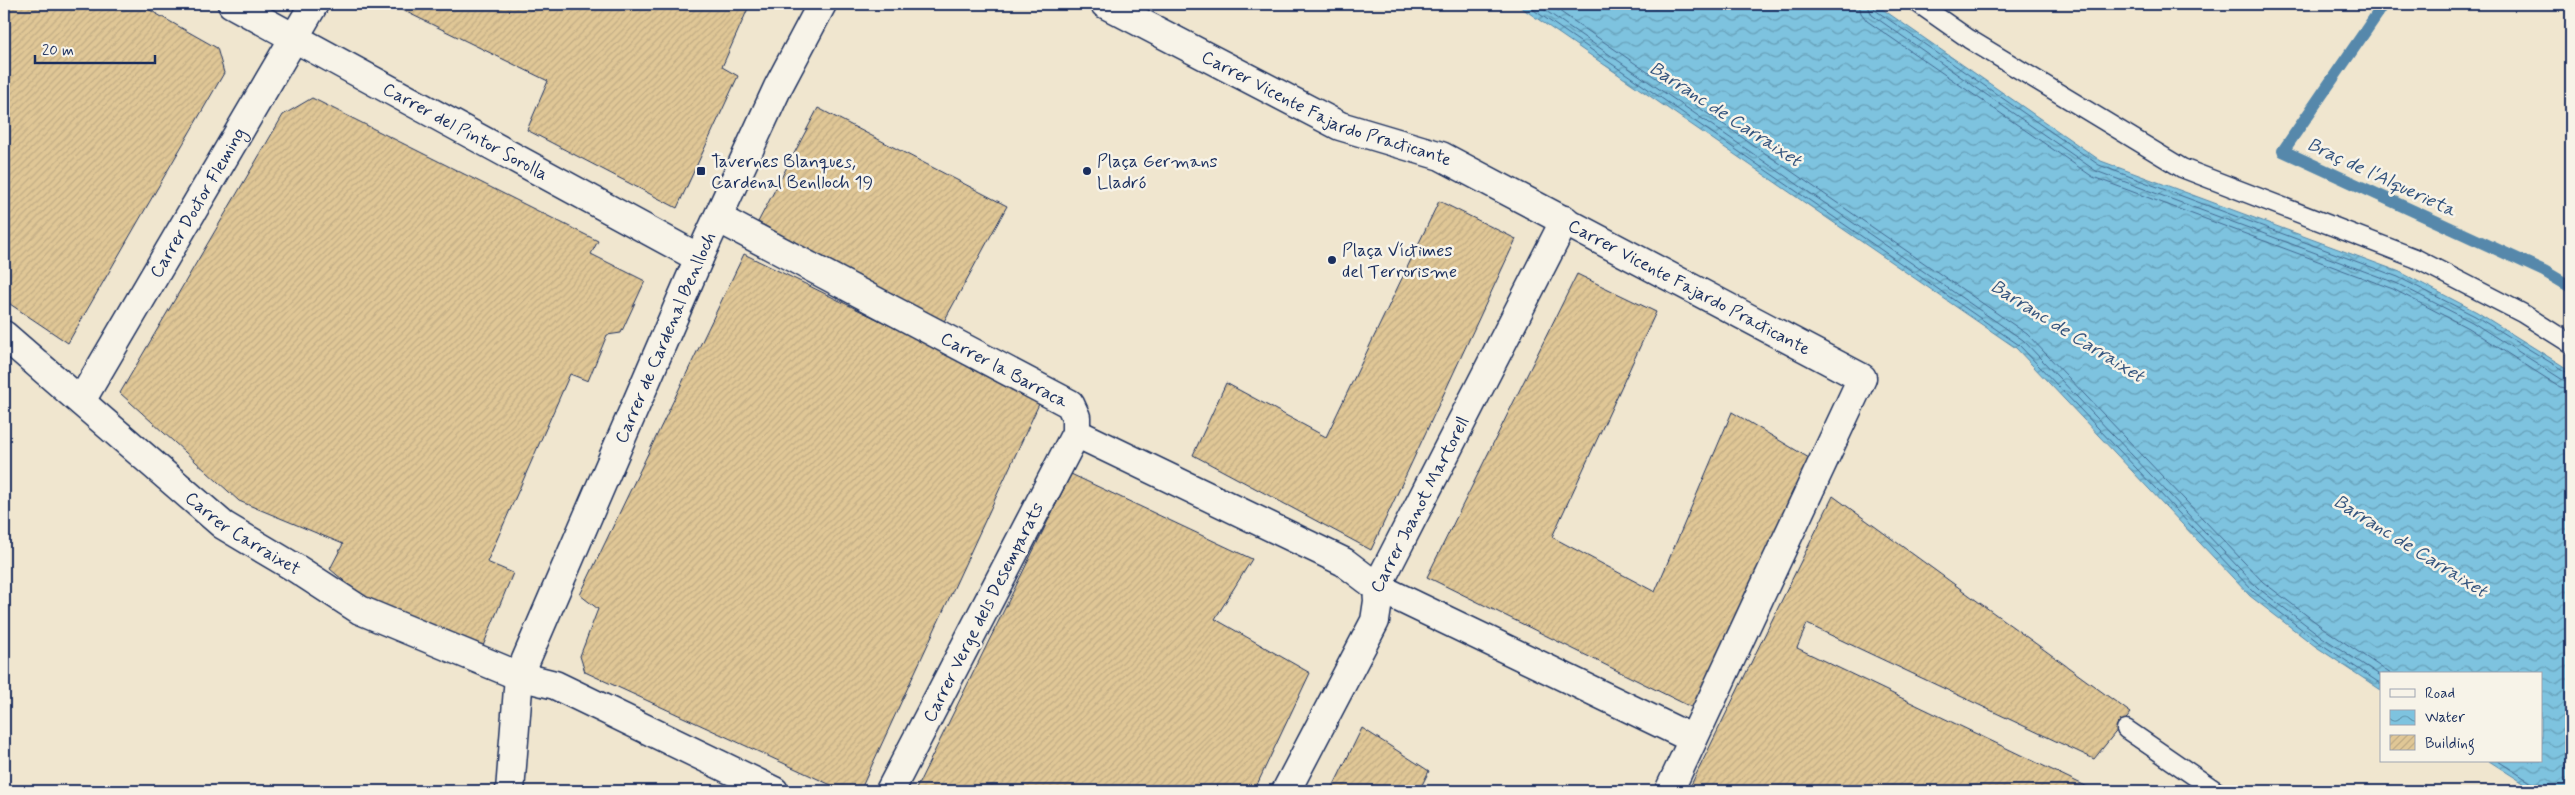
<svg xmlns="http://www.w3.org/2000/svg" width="2575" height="795" font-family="Mynerve,sans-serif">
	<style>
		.water { fill: url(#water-waves); stroke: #5688ab }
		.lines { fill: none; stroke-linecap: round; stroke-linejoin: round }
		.shore { stroke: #436a92; stroke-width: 1 }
		.stream { stroke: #5688ab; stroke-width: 12 }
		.building { fill: url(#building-hatch); stroke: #1b2f5e }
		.lane-casing { stroke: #1b2f5e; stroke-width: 21 }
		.street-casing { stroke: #1b2f5e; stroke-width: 31 }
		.secondary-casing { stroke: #1b2f5e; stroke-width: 31 }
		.lane { stroke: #f7f3e8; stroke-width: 18 }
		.street { stroke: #f7f3e8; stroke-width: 28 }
		.secondary { stroke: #f7f3e8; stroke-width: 28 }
		.poi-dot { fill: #1b2f5e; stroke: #f7f3e8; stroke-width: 2 }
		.labels { text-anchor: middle; stroke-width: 5; stroke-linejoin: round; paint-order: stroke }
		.street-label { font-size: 18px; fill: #1b2f5e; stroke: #f7f3e8 }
		.poi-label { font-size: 18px; fill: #1b2f5e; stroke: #f7f3e8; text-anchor: start }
		.water-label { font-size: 19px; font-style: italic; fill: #34547e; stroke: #f7f3e8 }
	</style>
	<defs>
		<pattern id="water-waves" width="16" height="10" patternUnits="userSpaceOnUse" patternTransform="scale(1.25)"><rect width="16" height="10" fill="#7ec3df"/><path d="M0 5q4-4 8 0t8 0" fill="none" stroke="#669fb8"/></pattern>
		<pattern id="building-hatch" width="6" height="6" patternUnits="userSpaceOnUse" patternTransform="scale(1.25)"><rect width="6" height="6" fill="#e0c796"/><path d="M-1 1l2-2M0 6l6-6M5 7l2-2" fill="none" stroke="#c0ab84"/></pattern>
	</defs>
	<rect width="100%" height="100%" fill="#f0e6cf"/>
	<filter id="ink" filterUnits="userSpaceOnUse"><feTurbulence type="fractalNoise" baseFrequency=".02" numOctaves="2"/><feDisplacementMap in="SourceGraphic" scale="10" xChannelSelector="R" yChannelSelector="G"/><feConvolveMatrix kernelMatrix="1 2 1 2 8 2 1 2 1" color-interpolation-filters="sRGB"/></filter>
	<g filter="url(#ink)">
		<path class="water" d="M1516 4H1875L2101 161 2400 272 2477 312 2571 371V791H2536L2489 761H2541V674H2381V690L2315 646 2250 596 2016 348Z"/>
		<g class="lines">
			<path class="shore" d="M1525 4 2019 345 2254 592 2318 642 2381 684
				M1536 4 2023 340 2258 588 2322 637 2381 676
				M1549 4 2027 334 2263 582 2326 630 2391 674
				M1859 4 1861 13 1867 21 2093 177 2393 289 2468 328 2560 387 2571 389
				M1867 4 1872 15 2096 171 2396 283 2472 322 2563 380 2571 382
				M1873 4 1875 10 2099 165 2398 277 2475 316 2571 375
				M2498 761 2535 785 2538 791"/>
			<path class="stream" d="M2384 4 2283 151 2544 271 2571 287"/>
		</g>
		<path class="building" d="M4 4H139L217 48 224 73 68 343 4 300Z
			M390 4H750L722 67 738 76 677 208 527 130 548 81Z
			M312 98 598 241 591 254 645 281 621 333 607 335 588 381 570 374 487 562 513 573 483 646 369 602 330 569 343 544 239 501 120 393 283 115Z
			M818 108 1007 206 942 325 758 222Z
			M1439 201 1516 239 1371 550 1193 455 1226 383 1326 437Z
			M744 254 940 350 1039 404 860 791H844L585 672 580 656 598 609 580 595Z
			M1577 274 1656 312 1552 537 1655 592 1732 412 1814 461 1695 709 1427 577Z
			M1071 474 1252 559 1215 619 1310 673 1254 791H915Z
			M1833 496 2131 713 2094 759 1807 624 1797 648 2096 791H1688Z
			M1362 728 1429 771 1419 791H1331Z"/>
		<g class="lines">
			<defs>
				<path id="lane" d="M1919 4 1969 39 2182 168 2415 258 2522 313 2571 344
					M2126 729 2216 791"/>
				<g id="street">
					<path id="s1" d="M232 4 699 258"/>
					<path id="s2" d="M1105 4 1340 126 1441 156 1862 378 1669 791"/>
					<path id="s3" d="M718 218 1070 404 1076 417V433L890 791"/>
					<path id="s4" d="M4 335 223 525 297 569 360 610 519 676 555 685 774 791"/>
					<path id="s5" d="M81 401 314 4"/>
					<path d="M1076 433 1344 562 1377 587 1693 739"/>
					<path id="s6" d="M1286 791 1375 621 1378 601 1377 587 1565 220"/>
				</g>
				<g id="secondary">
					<path id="s7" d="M510 791 519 676 699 258 778 87 822 4"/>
				</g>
			</defs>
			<use href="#lane" class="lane-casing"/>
			<use href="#street" class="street-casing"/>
			<use href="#secondary" class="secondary-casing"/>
			<use href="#lane" class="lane"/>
			<use href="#street" class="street"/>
			<use href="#secondary" class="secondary"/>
		</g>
	</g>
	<g class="poi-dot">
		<rect x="696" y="166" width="10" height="10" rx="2.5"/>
		<circle cx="1087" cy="171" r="5"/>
		<circle cx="1332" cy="260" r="5"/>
	</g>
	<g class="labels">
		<g class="street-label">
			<text dy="6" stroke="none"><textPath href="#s2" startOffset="246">Carrer Vicente Fajardo Practicante</textPath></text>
			<text dy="6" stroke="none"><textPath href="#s1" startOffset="266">Carrer del Pintor Sorolla</textPath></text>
			<text dy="6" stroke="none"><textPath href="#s5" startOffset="230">Carrer Doctor Fleming</textPath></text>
			<text dy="6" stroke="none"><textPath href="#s2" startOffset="651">Carrer Vicente Fajardo Practicante</textPath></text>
			<text dy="6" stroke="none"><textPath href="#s7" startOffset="484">Carrer de Cardenal Benlloch</textPath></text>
			<text dy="6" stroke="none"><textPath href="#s3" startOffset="324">Carrer la Barraca</textPath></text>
			<text dy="6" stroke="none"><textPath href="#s6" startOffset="319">Carrer Joanot Martorell</textPath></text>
			<text dy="6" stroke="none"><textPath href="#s4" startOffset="311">Carrer Carraixet</textPath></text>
			<text transform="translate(983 612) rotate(-63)" y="6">Carrer Verge dels Desemparats</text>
		</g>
		<g class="poi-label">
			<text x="711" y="167">Tavernes Blanques,<tspan x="711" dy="21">Cardenal Benlloch 19</tspan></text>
			<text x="1097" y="167">Plaça Germans<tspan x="1097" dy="21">Lladró</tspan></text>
			<text x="1342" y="256">Plaça Víctimes<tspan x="1342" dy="21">del Terrorisme</tspan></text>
		</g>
		<g class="water-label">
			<text transform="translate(1726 113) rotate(33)" y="7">Barranc de Carraixet</text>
			<text transform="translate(2382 176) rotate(25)" y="7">Braç de l'Alquerieta</text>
			<text transform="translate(2068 330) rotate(32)" y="7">Barranc de Carraixet</text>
			<text transform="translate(2411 545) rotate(32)" y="7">Barranc de Carraixet</text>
		</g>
	</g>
	<rect width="2575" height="795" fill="none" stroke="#f7f3e8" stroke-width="20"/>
	<rect x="10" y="10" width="2555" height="775" fill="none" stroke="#1b2f5e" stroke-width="2" filter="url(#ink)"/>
	<rect x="2380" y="672" width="162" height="90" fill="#f7f3e8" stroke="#9fa5b1"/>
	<rect x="2390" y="689" width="25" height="8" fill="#f7f3e8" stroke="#9fa5b1"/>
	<text x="2425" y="698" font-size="15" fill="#1b2f5e">Road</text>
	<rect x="2390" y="710" width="25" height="15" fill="url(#water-waves)" stroke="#9fa5b1"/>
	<text x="2425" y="722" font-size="15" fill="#1b2f5e">Water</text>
	<rect x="2390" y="735" width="25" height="15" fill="url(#building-hatch)" stroke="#9fa5b1"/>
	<text x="2425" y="748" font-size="15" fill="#1b2f5e">Building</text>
	<path d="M35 55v8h120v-8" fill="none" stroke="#1b2f5e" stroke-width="2.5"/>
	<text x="42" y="55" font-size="15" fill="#1b2f5e" stroke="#f7f3e8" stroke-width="4" paint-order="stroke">20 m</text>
</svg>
